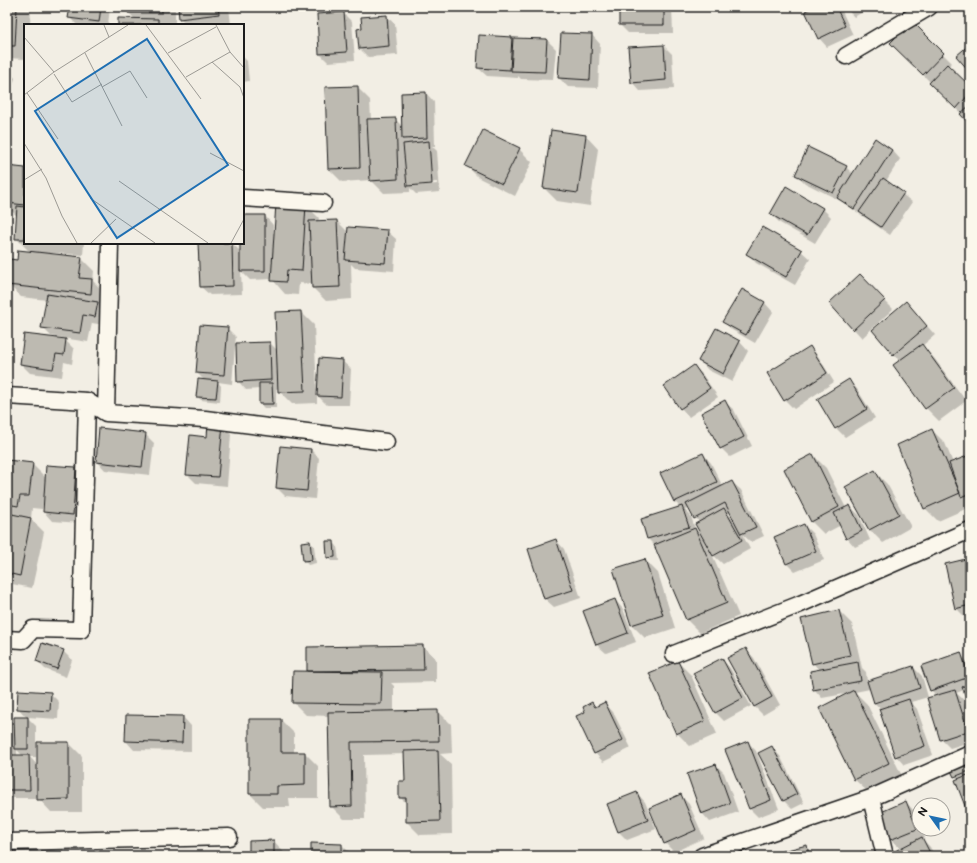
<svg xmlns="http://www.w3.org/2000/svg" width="977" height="863" font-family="'Balsamiq Sans',sans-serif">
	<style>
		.shadow { fill: #0003; fill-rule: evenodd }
		.building { fill: #bdbab1; stroke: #1c1c1c }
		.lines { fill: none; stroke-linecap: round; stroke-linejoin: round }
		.street-casing { stroke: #1c1c1c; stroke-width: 19 }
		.street { stroke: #fbf7ec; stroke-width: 16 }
		.inset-road { fill: none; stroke: #9c9a94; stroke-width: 1 }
		.view { fill: #1f6fb2; fill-opacity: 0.15; stroke: #1f6fb2; stroke-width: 2 }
		.inset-edge { fill: none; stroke: #1c1c1c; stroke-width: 2 }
	</style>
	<rect width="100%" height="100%" fill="#f2eee4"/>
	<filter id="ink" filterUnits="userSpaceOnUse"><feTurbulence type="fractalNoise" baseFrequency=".025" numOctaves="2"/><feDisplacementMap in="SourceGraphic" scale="8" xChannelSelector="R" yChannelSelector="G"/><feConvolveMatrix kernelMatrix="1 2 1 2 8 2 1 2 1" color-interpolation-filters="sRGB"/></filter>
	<g filter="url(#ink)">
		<path class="shadow" d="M7 7H31L30 25H25V59L7 58Z
			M71 7H110L108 25H77L70 18Z
			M129 7H175V25H119L136 20 129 13Z
			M179 7H229L231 25H187L180 18Z
			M620 7H672L673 33H628L620 25Z
			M815 7H840L853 35 827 47 819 38Z
			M845 7H872L854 17Z
			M343 13 352 22 355 60 328 62 320 54Z
			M386 16 395 24 398 55 368 57 360 49 363 29Z
			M912 23 952 63 948 66 970 87V123L892 43Z
			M562 34 592 35 600 44 598 88 568 87 559 78Z
			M511 38 514 41 547 40 556 49 553 80 521 79 518 76V78L487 76 478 68Z
			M664 46 672 54 674 89 640 91 632 82Z
			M243 57 247 61 249 81 243 82Z
			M7 70 15 78 7 106Z
			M357 87 370 100 371 120 395 119 402 126 426 93 434 102 435 146H432L437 151 440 192 416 194 410 188V192L384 193 371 180 342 182 329 169ZM437 182V184L414 186V184Z
			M586 136 598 149 590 206 557 201 544 188Z
			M519 149 532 162 515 196 479 178 466 165Z
			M892 150 900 159 886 181 912 202 890 235 841 201 805 183 796 174 846 167 853 174Z
			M7 168 25 169V243H84L83 255 52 253V255L81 258 94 271 93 281 105 293 103 306H100L106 311 104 325 92 323 88 342 51 336 42 327 47 300 21 297 8 284 18 261 30 252 16 238 17 216 7 207Z
			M306 205 319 218 318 222 337 221 349 233 387 231 396 239 394 271 355 268 351 264 352 299 326 301 313 288V284L299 283 298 295 285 294 272 279 250 280 241 271 242 294 210 295 201 287 220 243H232L241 252V243H243V216H265L273 225V233H275Z
			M822 208 831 217 815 243 780 223 771 214Z
			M801 251 810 259 795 285 756 263 748 254Z
			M868 284 893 309 862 338 830 303Z
			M742 290 765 303 773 312 755 343 732 330 724 322Z
			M906 302 935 335 922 346 934 358 966 401 939 421 926 408 900 360 894 354Z
			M301 312 314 325 317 392 342 361 351 369 349 405H327L317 395V403L292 404 279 391V388L276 389V408H264L260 404V389L246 390 238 381 237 346H235L232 384 218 382 221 386 220 402 201 400 197 396 205 381 197 373 227 328 236 337 235 344 270 343 278 351Z
			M716 329 740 342 748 351 732 382 708 370 700 361Z
			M65 340 74 349 72 364 64 362 62 377 30 373 21 364Z
			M810 347 818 356 834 382 794 409 785 400Z
			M694 366 702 374 718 397 689 417 681 408Z
			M849 381 857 389 875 418 845 437 836 428Z
			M725 402 734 410 752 446 730 457 721 448 703 413Z
			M223 425 231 434 227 486 196 483 187 474Z
			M932 430 945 443 953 463 970 456V507L938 521 925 508Z
			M145 434 154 443 150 475 105 470 97 461Z
			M311 450 319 458 315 499 285 496 277 488Z
			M703 454 711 463 723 487 732 482 741 490 764 536 751 542 742 534 750 549 723 564 712 554 739 616 700 633 687 620 656 547 648 539 642 519 681 508 675 502 662 474ZM690 508 699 522 704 538 695 529 691 516 685 510ZM731 512 735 520 728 514Z
			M813 455 826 468 846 508 850 506 859 515 870 540 855 547 847 538 841 525 824 534 811 521Z
			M7 461 32 464 46 478 47 466 76 468 85 477 81 523 52 521 44 512V504H43L42 509 32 508 31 519 44 532 32 588 7 583Z
			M874 471 887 484 911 527 883 543 870 530 847 487Z
			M804 525 813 534 824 560 795 572 786 563Z
			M556 540 564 549 581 598 554 607 545 599Z
			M310 542 314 546 316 563 308 565 304 560Z
			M333 542 337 546 339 561H332L328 557Z
			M970 559V616L965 617 956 608Z
			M645 560 658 573 675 628 645 638 632 625 614 570Z
			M615 600 623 609 636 642 606 653 597 645 585 611Z
			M839 611 852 624 862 668 866 672 867 682 913 667 922 676 928 697 911 702 917 709 933 755 904 765 896 756 881 709 874 703 870 689 855 692 867 704 902 776 868 792 855 780 850 693 822 698 814 689 819 670 813 663Z
			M423 646 436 659V682L391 683 394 686V712L438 711 451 724 452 753 440 754 451 764 452 834 420 835 407 822V804L400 797 406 782V754L364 755 365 819H344L331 806 329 716 306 715 293 702 308 672V648Z
			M746 649 754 658 780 705 763 715 754 706Z
			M63 651 72 660 66 677 45 669 37 661Z
			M960 653 970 665V703L964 690 956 693 963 699 970 722V742L950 748 941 739 937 696 931 690Z
			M722 659 730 668 751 706 724 721 716 713Z
			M678 662 691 675 717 734 690 746 677 733Z
			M7 667 9 669 7 684Z
			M50 693 59 702 58 719 27 717 36 726V757H30L38 766 69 743 82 756V812H51L38 798H7V717L16 725 27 718 18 708ZM17 750 23 756H17Z
			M592 703 596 707 605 703 613 712 631 748 603 762 595 753 586 712Z
			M183 717 191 726V751L134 750 126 741Z
			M281 720 294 733V753H305L318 766V798H289L290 807H263L250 794Z
			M748 742 756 751 779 809 758 817 750 809 726 751Z
			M771 747 780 756 804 803 792 809 784 801Z
			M965 763 970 770V816L958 780 952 769Z
			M716 765 724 773 738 812 710 822 702 813Z
			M637 793 645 802 656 829 627 840 619 832Z
			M680 795 689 804 704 838 674 852 665 843Z
			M906 802 914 811 919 822V829H922L925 838 922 839 930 847 935 856H897L895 852 901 849 891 840 880 814Z
			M274 841 287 856H250Z
			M342 845 353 856H312Z
			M806 846 816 856H777Z"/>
		<path class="building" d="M7 7H17L15 46H7Z
			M70 7H101L99 22 68 18Z
			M128 7H162V13H128Z
			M178 7H218L219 14 179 19Z
			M619 7H664V25H619Z
			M813 7H836L845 26 818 39 805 11Z
			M344 12 347 52 319 54 317 14Z
			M387 15 389 46 359 49 357 29 362 28 361 17Z
			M118 18 158 19V25H118Z
			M912 21 944 53 923 75 890 43Z
			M561 33 592 34 590 80 558 78Z
			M479 35 512 37 510 70 477 68Z
			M513 38 547 39 545 72 511 71Z
			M970 44V72L956 56Z
			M664 45 666 80 631 83 628 47Z
			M947 64 970 86V93L956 109 929 83Z
			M358 86 360 168 328 169 325 87Z
			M426 92 427 138 402 139 401 93Z
			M970 105V125L960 114Z
			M396 118 398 179 370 181 367 119Z
			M483 130 520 148 502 184 465 166Z
			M551 130 586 135 578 193 543 188Z
			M875 138 892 150 854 209 837 198Z
			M429 141 432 184 407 186 403 144Z
			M808 147 847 166 833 193 795 175Z
			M7 166 25 168V205L7 203Z
			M883 178 904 193 881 227 859 212Z
			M786 186 823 208 807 235 770 214Z
			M276 203 306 204 302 271 287 270 286 282 271 281Z
			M17 206 25 207V239H15Z
			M243 215H265V271H240V243H243Z
			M337 220 340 287 312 288 309 221Z
			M348 227 388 230 385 263 345 260Z
			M762 227 802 250 786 277 746 254Z
			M198 243H232L233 286 200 287Z
			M18 250 82 257 79 278 92 279 91 294 7 285 10 259 17 260Z
			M860 274 885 300 853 330 829 303Z
			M742 289 765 302 746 335 722 322Z
			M47 294 98 302 95 317 83 315 80 333 41 328Z
			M906 301 927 326 893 355 872 330Z
			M301 311 305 391 278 392 275 312Z
			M200 325 228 327 224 375 196 373Z
			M716 328 740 341 723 374 698 361Z
			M24 334 66 339 64 355 56 354 53 369 20 364Z
			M270 342 271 380 237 382 236 343Z
			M922 344 954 388 925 409 893 365Z
			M810 346 827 373 784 401 767 373Z
			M319 358 343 360 341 397 317 396Z
			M694 365 710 388 680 409 664 386Z
			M198 379 218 381 216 398 196 397Z
			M849 379 867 409 835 429 817 399Z
			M259 383H272L273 404H259Z
			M725 400 744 437 720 449 701 413Z
			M208 423 223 424 218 477 186 475 190 435 207 437Z
			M99 428 146 433 142 467 96 462Z
			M932 429 960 493 924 509 897 445Z
			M280 446 311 449 307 491 276 488Z
			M703 453 717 482 674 502 660 473Z
			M813 454 839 507 811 522 784 469Z
			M970 455V493L961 497 949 463Z
			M7 460 33 463 29 496H20L18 506 7 504Z
			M46 465 76 467 73 515 43 512Z
			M875 470 899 514 869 530 845 487Z
			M732 481 756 527 741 534 725 503 694 519 686 504Z
			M850 505 862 531 846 539 834 513Z
			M682 506 689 527 647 539 641 519Z
			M724 508 742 540 713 556 695 524Z
			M7 513 31 518 20 576 7 573Z
			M804 524 816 551 786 564 774 537Z
			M695 528 727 603 686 620 654 545Z
			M556 539 573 590 544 599 528 549Z
			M310 541 312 560 303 561 301 542Z
			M326 541H334L335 557 327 558Z
			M970 558V605L955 609 945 564Z
			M645 559 663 615 631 625 613 569Z
			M615 599 628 633 596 645 583 611Z
			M839 610 850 655 812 664 801 619Z
			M42 643 64 650 57 669 36 661Z
			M423 645 424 670 307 671V647Z
			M746 648 772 697 754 707 727 658Z
			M961 652 969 677 930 691 921 666Z
			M722 658 743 698 715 713 693 673Z
			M678 661 705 721 676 734 649 673Z
			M858 662 861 681 813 690 810 671Z
			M913 666 920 688 874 703 867 681Z
			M293 671 382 672 381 704 292 703Z
			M970 683V706L962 687Z
			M18 690 51 692 50 711 17 709Z
			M854 690 889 763 854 780 819 708Z
			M955 690 968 731 940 740 927 698Z
			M909 699 925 746 895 757 879 709Z
			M592 702 595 707 605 702 623 740 594 754 576 716 585 712 583 707Z
			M438 710 439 741 351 742 352 806 330 807 328 712Z
			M126 715 183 716 182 743 125 741Z
			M7 716 9 748H7Z
			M14 717H28V749H15Z
			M249 719H281V752H305V785L277 786V794H249Z
			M748 741 771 800 749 809 725 750Z
			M37 742H69V799L37 800Z
			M772 746 797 794 783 801 758 753Z
			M438 750 440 821 406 822V798H399V781H405L404 751Z
			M7 755H29L30 790H7Z
			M965 762 969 771 954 777 950 769Z
			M716 764 730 803 701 814 687 774Z
			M970 774V819L955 780Z
			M637 792 648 820 618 832 607 804Z
			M681 794 696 830 664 844 649 808Z
			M906 801 917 829 890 840 879 813Z
			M922 837 931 855 896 856 893 852Z
			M274 840V856H249V841Z
			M311 843 342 844V856H311Z
			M807 845 809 856H776L775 853Z
			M135 854V856H105V855Z"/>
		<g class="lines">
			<defs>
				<path id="street" d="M846 56 929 7
					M243 198 323 203
					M7 396 87 401 106 413 205 419 386 442
					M106 413 110 243
					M7 639 23 640 33 629 81 630 87 401
					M674 654 798 605 970 530
					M871 798 885 856
					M7 842 229 837
					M702 856 871 798 970 754"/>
			</defs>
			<use href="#street" class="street-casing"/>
			<use href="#street" class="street"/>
		</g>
	</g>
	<g transform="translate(24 24)">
		<rect width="220" height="220" fill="#f2eee4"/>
		<path class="inset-road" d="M80 1 85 13M122 1 177 75M192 1 206 28 220 44M0 13 30 48M61 29 98 102M144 29 192 3M188 38 216 63 220 74M30 50 48 78 78 60M162 53 206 28M78 63 106 47 123 74M3 69 34 115M0 71 30 48 104 1M0 119 22 154 38 192 53 219M186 129 220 147M0 156 18 145M95 157 184 219M66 174 131 219M67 219 92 195M207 219 220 195"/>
		<path class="view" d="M123 15 204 141 93 214 11 87Z"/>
		<rect width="220" height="220" class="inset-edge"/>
	</g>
	<rect width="977" height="863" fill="none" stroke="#fbf7ec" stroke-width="24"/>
	<rect x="12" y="12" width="953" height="839" fill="none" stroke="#1c1c1c" stroke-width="1.5" filter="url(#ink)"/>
	<g transform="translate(931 817) rotate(303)"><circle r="19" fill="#fbf7ec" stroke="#a29f99"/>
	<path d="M0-3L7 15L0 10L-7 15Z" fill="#1f6fb2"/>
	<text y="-6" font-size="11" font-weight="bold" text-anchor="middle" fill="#1c1c1c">N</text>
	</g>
</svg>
